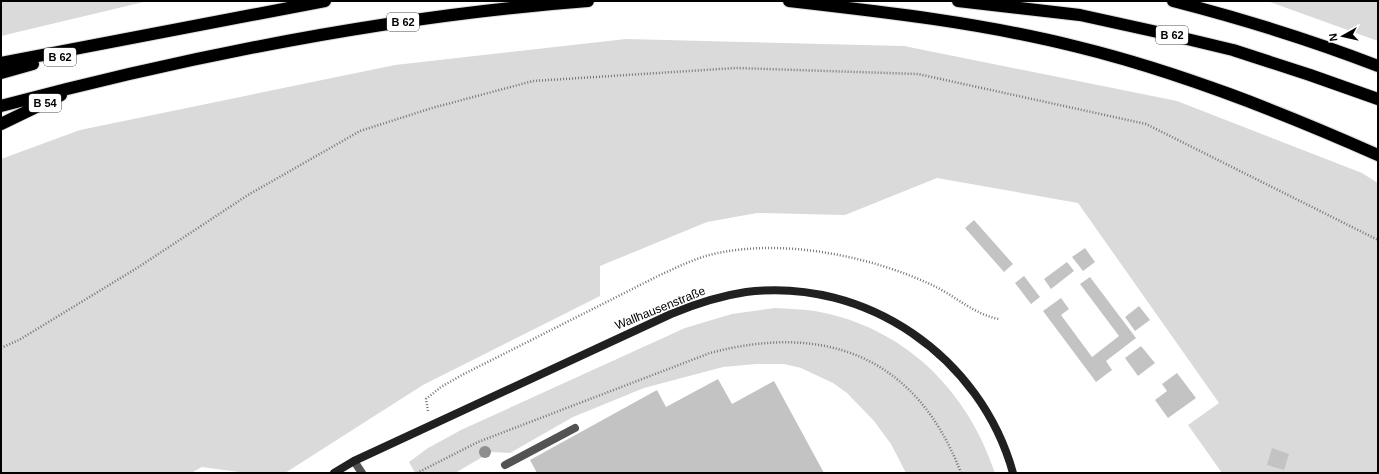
<svg xmlns="http://www.w3.org/2000/svg" width="1379" height="474" font-family="Helvetica,sans-serif">
	<style>
		.green { fill: #dadada }
		.building { fill: #c3c3c3 }
		.lines { fill: none; stroke-linecap: round; stroke-linejoin: round }
		.highway-casing { stroke: #dbdbdb; stroke-width: 14 }
		.path { stroke: #757575; stroke-width: 2.5; stroke-dasharray: 1 2; stroke-linecap: butt }
		.lane { stroke: #535353; stroke-width: 8 }
		.street { stroke: #535353; stroke-width: 8 }
		.secondary { stroke: #202020; stroke-width: 8 }
		.highway { stroke: #000; stroke-width: 12 }
		.tree { fill: #8e8e8e }
		.labels { text-anchor: middle; stroke-width: 3; stroke-linejoin: round; paint-order: stroke }
		.shield { fill: #fff; stroke: #4c4c4c; stroke-width: 1 }
		.shield-label { font-size: 11px; font-weight: bold; fill: #000 }
		.street-label { font-size: 12px; fill: #000; stroke: #fff }
	</style>
	<rect width="100%" height="100%" fill="#fff"/>
	<path class="green" d="M1 1H148L1 36Z
		M1267 1H1378V41Z
		M626 39 904 46 1177 101 1362 173 1378 183V473H1222L1188 425 1219 403 1078 203 937 178 845 215 757 213 707 222 600 266V296L423 385 285 473H246L202 467 191 473H1V159L80 130 395 65Z
		M775 308C788 309 802 309 815 311 904 327 967 389 995 473H906L891 444 874 421 847 393 833 383 801 368 784 364H756L723 367 644 388 573 417 510 453 491 452 455 473H415L409 462 428 448 461 430 685 328 732 314Z"/>
	<path class="building" d="M974 220 1013 264 1004 272 965 228Z
		M1085 248 1095 262 1083 271 1072 257Z
		M1067 262 1074 271 1051 289 1044 279Z
		M1024 276 1040 297 1031 304 1015 283Z
		M1090 277 1136 338 1106 361 1112 370 1096 382 1043 311 1061 298 1069 309 1061 315 1092 357 1119 336 1080 284Z
		M1139 306 1150 320 1135 331 1125 317Z
		M1141 346 1155 363 1138 376 1125 358Z
		M1177 373 1196 398 1168 418 1155 400 1167 391 1162 384Z
		M718 379 732 404 774 381 824 473H537L530 460 657 390 666 407Z
		M1272 448 1289 454 1284 470 1267 465Z"/>
	<g class="lines">
		<defs>
			<path id="highway" d="M789 1C886 12 983 23 1078 47 1180 72 1281 112 1378 155
				M958 1 1080 15 1162 33 1233 50 1310 75 1378 99
				M1173 1C1243 19 1311 40 1378 66
				M1 63 325 1
				M1 73 33 64
				M1 106C193 55 389 16 588 1
				M1 124 61 95"/>
		</defs>
		<use href="#highway" class="highway-casing"/>
		<path class="path" d="M1 348 19 340 137 268 248 195 360 131 432 108 533 81 736 68 918 74 1146 124 1378 240
			M428 411 426 399 441 387 462 375 658 276C678 267 697 257 718 253 786 239 870 256 932 285 954 295 975 315 999 319
			M417 473 478 442 710 353C826 322 917 357 961 473"/>
		<path class="lane" d="M505 465 575 428"/>
		<path class="street" d="M354 461 362 473"/>
		<path class="secondary" d="M334 473 354 461 671 314C695 304 719 296 746 292 866 277 981 357 1013 473"/>
		<use href="#highway" class="highway"/>
	</g>
	<circle class="tree" cx="485" cy="452" r="6"/>
	<g class="labels">
		<g class="shield">
			<rect x="387" y="13" width="32" height="18" rx="3"/>
			<rect x="1156" y="26" width="32" height="18" rx="3"/>
			<rect x="44" y="48" width="32" height="18" rx="3"/>
			<rect x="29" y="94" width="32" height="18" rx="3"/>
		</g>
		<g class="shield-label">
			<text x="403" y="26">B 62</text>
			<text x="1172" y="39">B 62</text>
			<text x="60" y="61">B 62</text>
			<text x="45" y="107">B 54</text>
		</g>
		<g class="street-label">
			<text transform="translate(660 308) rotate(-22)" y="4">Wallhausenstraße</text>
		</g>
	</g>
	<rect width="1379" height="474" fill="none" stroke="#000000" stroke-width="4"/>
	<g transform="translate(1343 36) rotate(262)" stroke="#ffffff" stroke-width="3" paint-order="stroke">
	<path d="M0-3L7 15L0 10L-7 15Z" fill="#000000"/>
	<text y="-6" font-size="11" font-weight="bold" text-anchor="middle" fill="#000000">N</text>
	</g>
</svg>
